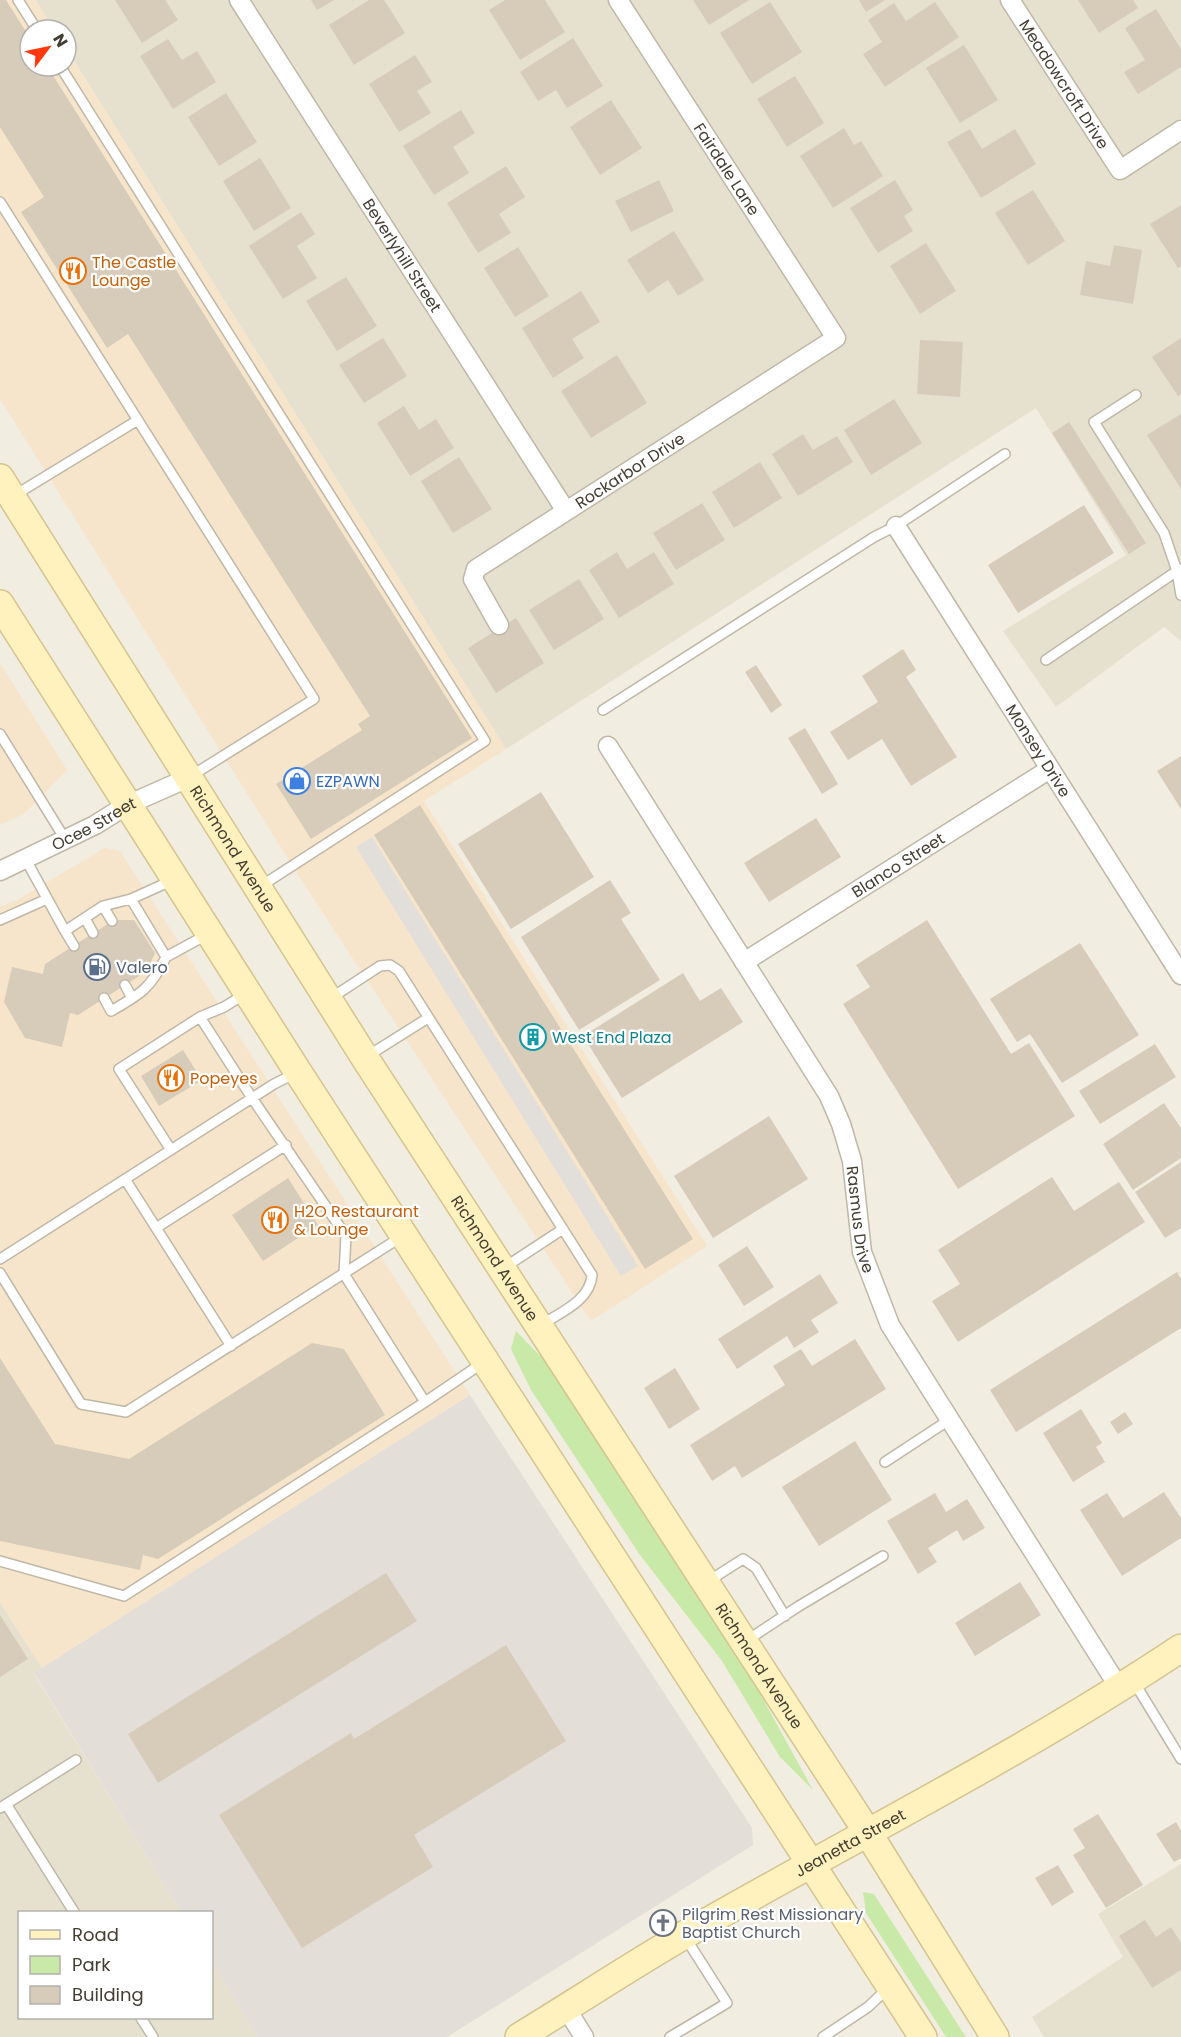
<svg xmlns="http://www.w3.org/2000/svg" width="1181" height="2037" font-family="Poppins,sans-serif">
	<style>
		.residential { fill: #e6e0cf }
		.commercial { fill: #f6e5ca }
		.industrial { fill: #e3ded7 }
		.green { fill: #c9e9a8 }
		.parking { fill: #e2dfdb }
		.building { fill: #d7ccba }
		.lines { fill: none; stroke-linecap: round; stroke-linejoin: round }
		.lane-casing { stroke: #c0b8a7; stroke-width: 12 }
		.street-casing { stroke: #c0b8a7; stroke-width: 21 }
		.secondary-casing { stroke: #d4c48f; stroke-width: 30 }
		.lane { stroke: #fff; stroke-width: 9 }
		.street { stroke: #fff; stroke-width: 18 }
		.secondary { stroke: #fff2be; stroke-width: 27 }
		.labels { text-anchor: middle; stroke-width: 4.5; stroke-linejoin: round; paint-order: stroke }
		.street-label { font-size: 16px; fill: #433d32; stroke: #fff }
		.food-label { font-size: 16px; fill: #c56008; stroke: #fff; text-anchor: start }
		.shop-label { font-size: 16px; fill: #366cbe; stroke: #fff; text-anchor: start }
		.service-label { font-size: 16px; fill: #4e5e75; stroke: #fff; text-anchor: start }
		.culture-label { font-size: 16px; fill: #0d838f; stroke: #fff; text-anchor: start }
		.worship-label { font-size: 16px; fill: #5b616d; stroke: #fff; text-anchor: start }
	</style>
	<rect width="100%" height="100%" fill="#f2ede1"/>
	<path class="residential" d="M36 0H1181V641L1164 627 1056 707 1003 631 1126 555 1036 408 506 749 66 48V30H54Z
		M0 1602 42 1668 34 1674 181 1912H20V2018H212V1962L257 2037H0Z
		M1181 1864V2037H1044L1032 2017 1123 1957 1098 1914Z"/>
	<path class="commercial" d="M0 0H36L54 30H30V66H66V48L506 749 424 801 707 1246 591 1321 300 878 0 399Z
		M0 663 67 770 24 814 0 825Z
		M105 848 120 851 470 1395 42 1668 0 1602V907L17 900Z"/>
	<path class="industrial" d="M470 1395 752 1828 753 1845 447 2037H257L212 1962V1912H181L34 1673Z"/>
	<path class="green" d="M516 1331 549 1365 746 1668 813 1790 780 1757 722 1661 640 1555 531 1390 511 1349Z
		M863 1892 874 1894 966 2037H946L866 1913Z"/>
	<path class="parking" d="M372 837 638 1266 621 1276 356 847Z"/>
	<path class="building" d="M0 0H6L30 38V66H47L472 738 311 839 276 784 362 730 358 724 370 716 128 334 107 348 21 212 44 197 0 127Z
		M115 0H165L178 20 142 43Z
		M311 0H334L317 10Z
		M369 0H384L405 33 354 65 329 25Z
		M505 0H545L565 32 520 60 489 10Z
		M693 0H749L709 25Z
		M859 0H885L866 12Z
		M1078 0H1133L1138 8 1099 33Z
		M770 2 802 52 752 84 720 33Z
		M935 2 959 37 885 87 863 54 882 42 868 20 894 3 906 21Z
		M1156 9 1181 49V67L1138 94 1124 72 1145 60 1125 28Z
		M573 38 603 86 567 108 556 90 538 101 520 72Z
		M168 39 182 60 197 51 216 82 173 109 140 56Z
		M964 45 998 100 960 123 926 68Z
		M415 55 432 82 417 91 431 113 399 132 369 84Z
		M795 76 824 123 787 147 757 99Z
		M226 93 257 142 219 166 188 117Z
		M611 100 642 148 600 175 570 127Z
		M461 110 475 133 453 147 469 173 434 195 403 146Z
		M844 128 854 145 861 141 883 176 833 208 800 156Z
		M970 129 982 149 1015 129 1036 164 981 198 947 142Z
		M260 158 291 208 254 231 223 181Z
		M506 166 525 197 499 214 511 233 478 253 447 203Z
		M659 180 674 211 631 232 615 201Z
		M895 180 913 210 904 216 913 231 878 253 850 208Z
		M1033 190 1065 241 1028 265 995 213Z
		M1181 205V266L1178 268 1150 224Z
		M301 212 315 234 297 246 317 278 283 299 249 246Z
		M674 231 704 280 678 296 668 280 648 293 627 260Z
		M926 243 956 291 920 314 890 266Z
		M1114 245 1142 250 1133 304 1080 295 1086 261 1110 266Z
		M518 247 549 296 515 317 484 268Z
		M346 277 377 326 337 351 306 301Z
		M581 291 600 322 572 339 584 358 553 378 522 328Z
		M383 338 407 376 364 403 339 365Z
		M1181 338V394L1178 396 1152 357Z
		M920 340 963 342 960 397 917 394Z
		M617 355 647 403 591 438 561 391Z
		M894 399 922 443 871 475 844 430Z
		M404 406 419 430 436 419 454 448 410 476 377 423Z
		M1181 414V489L1147 435Z
		M1069 422 1146 543 1129 554 1052 433Z
		M803 434 813 450 837 436 853 462 798 496 772 454Z
		M459 457 492 509 453 533 421 481Z
		M760 462 782 498 734 528 712 492Z
		M702 503 725 540 676 570 653 533Z
		M1084 505 1114 553 1018 613 988 565Z
		M617 552 627 569 654 552 674 584 619 618 589 570Z
		M579 579 604 619 554 650 529 610Z
		M516 618 544 663 496 693 468 648Z
		M903 649 916 670 906 677 957 757 911 786 882 739 848 760 830 732 878 702 862 676Z
		M756 665 782 705 771 713 745 672Z
		M805 728 838 784 822 794 788 738Z
		M1181 756V809L1157 771Z
		M541 792 594 877 511 929 458 844Z
		M420 805 693 1239 645 1269 374 835Z
		M816 818 841 857 769 902 744 863Z
		M610 880 631 913 621 919 660 980 579 1030 521 937Z
		M114 920H134L155 953 147 971 78 1015 70 1013 62 1047 25 1038 4 1002 12 967 43 974 45 964Z
		M927 920 1011 1054 1029 1043 1075 1116 958 1189 843 1004 870 987 856 965Z
		M1080 943 1139 1035 1062 1083 1030 1034 1017 1042 990 999Z
		M683 973 700 1001 721 988 743 1022 622 1098 583 1036Z
		M1155 1044 1176 1077 1100 1124 1079 1091Z
		M183 1050 202 1080 159 1106 141 1076Z
		M1164 1103 1181 1128V1158L1133 1190 1103 1144Z
		M769 1116 808 1179 713 1238 674 1176Z
		M1181 1162V1228L1165 1238 1135 1192Z
		M1052 1177 1074 1211 1119 1182 1145 1222 958 1342 932 1301 960 1284 938 1250Z
		M288 1178 318 1225 263 1261 232 1215Z
		M747 1246 774 1287 744 1306 718 1265Z
		M1177 1272 1181 1279V1328L1016 1432 990 1390Z
		M820 1274 838 1303 811 1320 819 1332 794 1348 787 1336 737 1369 718 1339Z
		M855 1339 886 1389 742 1478 735 1466 712 1481 690 1445 785 1385 773 1366 801 1349 812 1366Z
		M312 1343 344 1349 385 1415 158 1559 143 1555 140 1570 0 1541V1358L55 1444 129 1459Z
		M675 1368 700 1409 669 1429 644 1388Z
		M1081 1409 1102 1443 1096 1447 1105 1462 1073 1482 1043 1433Z
		M1125 1412 1133 1424 1118 1434 1110 1422Z
		M855 1441 892 1500 819 1546 782 1487Z
		M1164 1492 1181 1518V1538L1122 1576 1080 1510 1107 1493 1123 1518Z
		M935 1493 946 1512 967 1499 985 1528 963 1541 957 1530 928 1548 937 1562 918 1574 887 1521Z
		M386 1573 417 1621 158 1783 128 1734Z
		M1020 1582 1041 1615 975 1656 955 1623Z
		M0 1615 28 1659 0 1677Z
		M506 1645 566 1741 414 1835 433 1867 302 1948 219 1815 351 1733 354 1739Z
		M1098 1814 1143 1885 1106 1908 1073 1855 1085 1848 1073 1829Z
		M1176 1822 1181 1831V1858L1174 1862 1156 1834Z
		M1058 1865 1074 1892 1052 1906 1035 1878Z
		M1145 1920 1156 1937 1171 1927 1181 1943V1970L1152 1988 1119 1936Z"/>
	<g class="lines">
		<defs>
			<path id="lane" d="M18 0 37 30
				M60 66 485 741 261 886
				M0 202 314 699 191 776
				M1136 395 1094 422 1164 533 1177 571 1181 595
				M15 495 138 420
				M1046 660 1180 569
				M603 710 874 537 896 526 1005 454
				M0 734 65 839
				M26 860 65 931 103 906 131 899 173 880
				M131 899 166 957 208 934
				M103 906 112 921
				M85 918 93 933
				M0 920 47 899
				M65 931 74 946
				M125 985 132 998
				M104 998 111 1011C141 994 151 988 166 957
				M331 998 380 966 390 965 399 971 592 1275C590 1301 561 1312 541 1325
				M200 1017 252 1098 346 1236 344 1274 425 1402 484 1362
				M366 1057 428 1018
				M171 1150 119 1069 200 1017 224 1007 245 994
				M125 1179 231 1346
				M156 1228 286 1145
				M0 1259 274 1084 296 1073
				M505 1267 563 1229
				M0 1273 81 1404 126 1412 401 1237
				M885 1462 949 1420
				M0 1561 124 1596 425 1402
				M707 1582 743 1559 756 1568 785 1616
				M746 1641 799 1606 883 1556
				M1134 1682 1181 1759
				M6 1804 74 1912
				M0 1808 76 1760
				M141 2018 153 2037
				M670 2037 727 2003 685 1937
				M823 2037 868 2007 888 1988"/>
			<g id="street">
				<path id="s1" d="M239 0 566 511"/>
				<path id="s2" d="M1010 0 1120 170 1181 130"/>
				<path id="s3" d="M896 526 1181 975"/>
				<path id="s4" d="M499 625 473 579 476 569 836 338 618 0"/>
				<path id="s5" d="M608 746 829 1096 841 1124 852 1161 862 1252 890 1325 1120 1689"/>
				<path id="s6" d="M0 871 95 825 127 805 188 778"/>
				<path id="s7" d="M744 962 1050 769"/>
				<path d="M566 2008 584 2037"/>
			</g>
			<g id="secondary">
				<path id="s8" d="M0 478 365 1058 868 1833 995 2037"/>
				<path d="M0 604 298 1072 923 2037"/>
				<path id="s9" d="M519 2037C575 2003 629 1967 686 1934 851 1839 1022 1754 1181 1648"/>
			</g>
		</defs>
		<use href="#lane" class="lane-casing"/>
		<use href="#street" class="street-casing"/>
		<use href="#secondary" class="secondary-casing"/>
		<use href="#lane" class="lane"/>
		<use href="#street" class="street"/>
		<use href="#secondary" class="secondary"/>
	</g>
	<defs>
		<symbol id="restaurant-ring" viewBox="-11 -11 22 22"><circle r="9.5" fill="#fff" stroke="#e8710a" stroke-width="1.5"/><path d="M-5-6h1v4h1v-4h1v4h1v-4h1v5L-1.5 .5V6h-2V.5L-5-1ZM5-6V6H3V1.5H1.5Q1.5-4 5-6Z" fill="#e8710a"/></symbol>
		<symbol id="shop-ring" viewBox="-11 -11 22 22"><circle r="9.5" fill="#fff" stroke="#3f7fe0" stroke-width="1.5"/><path d="M-5-2.5h2.3a2.7 3.5 0 0 1 5.4 0H5L5.5 6h-11ZM-1.5-2.5h3a1.5 2.3 0 0 0-3 0Z" fill="#3f7fe0"/></symbol>
		<symbol id="fuel-ring" viewBox="-11 -11 22 22"><circle r="9.5" fill="#fff" stroke="#5c6f8a" stroke-width="1.5"/><path d="M-5.5-6h7V0h2V4h1.3V-2.5L3-4.5l.8-.8L6-3V5H2.5V1h-1V6h-7ZM-4.2-4.7v3.2H.2V-4.7Z" fill="#5c6f8a"/></symbol>
		<symbol id="building-ring" viewBox="-11 -11 22 22"><circle r="9.5" fill="#fff" stroke="#0f9aa8" stroke-width="1.5"/><path d="M-4-6H4V6H1V3H-1V6H-4ZM-2.5-4.3h1.7v1.8h-1.7ZM.8-4.3h1.7v1.8H.8ZM-2.5-1h1.7V.8h-1.7ZM.8-1h1.7V.8H.8Z" fill="#0f9aa8"/></symbol>
		<symbol id="church-ring" viewBox="-11 -11 22 22"><circle r="9.5" fill="#fff" stroke="#6b7280" stroke-width="1.5"/><path d="M-1.2-6h2.4v3.5h3.3v2.4h-3.3V6h-2.4V-.1h-3.3v-2.4h3.3Z" fill="#6b7280"/></symbol>
	</defs>
	<g fill-rule="evenodd">
		<use href="#restaurant-ring" x="58" y="256" width="30" height="30"/>
		<use href="#shop-ring" x="282" y="766" width="30" height="30"/>
		<use href="#fuel-ring" x="82" y="952" width="30" height="30"/>
		<use href="#building-ring" x="518" y="1022" width="30" height="30"/>
		<use href="#restaurant-ring" x="156" y="1063" width="30" height="30"/>
		<use href="#restaurant-ring" x="260" y="1205" width="30" height="30"/>
		<use href="#church-ring" x="648" y="1908" width="30" height="30"/>
	</g>
	<g class="labels">
		<g class="street-label">
			<text dy="6" stroke="none"><textPath href="#s2" startOffset="100">Meadowcroft Drive</textPath></text>
			<text transform="translate(727 169) rotate(57)" y="6">Fairdale Lane</text>
			<text dy="6" stroke="none"><textPath href="#s1" startOffset="303">Beverlyhill Street</textPath></text>
			<text dy="6" stroke="none"><textPath href="#s4" startOffset="246">Rockarbor Drive</textPath></text>
			<text dy="6" stroke="none"><textPath href="#s3" startOffset="266">Monsey Drive</textPath></text>
			<text dy="6" stroke="none"><textPath href="#s6" startOffset="105">Ocee Street</textPath></text>
			<text dy="6" stroke="none"><textPath href="#s8" startOffset="438">Richmond Avenue</textPath></text>
			<text dy="6" stroke="none"><textPath href="#s7" startOffset="182">Blanco Street</textPath></text>
			<text dy="6" stroke="none"><textPath href="#s5" startOffset="542">Rasmus Drive</textPath></text>
			<text dy="6" stroke="none"><textPath href="#s8" startOffset="924">Richmond Avenue</textPath></text>
			<text dy="6" stroke="none"><textPath href="#s8" startOffset="1410">Richmond Avenue</textPath></text>
			<text dy="6" stroke="none"><textPath href="#s9" startOffset="384">Jeanetta Street</textPath></text>
		</g>
		<g class="food-label">
			<text x="92" y="268">The Castle<tspan x="92" dy="18">Lounge</tspan></text>
			<text x="190" y="1084">Popeyes</text>
			<text x="294" y="1217">H2O Restaurant<tspan x="294" dy="18">&amp; Lounge</tspan></text>
		</g>
		<g class="shop-label">
			<text x="316" y="787">EZPAWN</text>
		</g>
		<g class="service-label">
			<text x="116" y="973">Valero</text>
		</g>
		<g class="culture-label">
			<text x="552" y="1043">West End Plaza</text>
		</g>
		<g class="worship-label">
			<text x="682" y="1920">Pilgrim Rest Missionary<tspan x="682" dy="18">Baptist Church</tspan></text>
		</g>
	</g>
	<rect x="18" y="1911" width="195" height="108" fill="#ffffff" stroke="#b4b1ad" stroke-width="1.5"/>
	<rect x="30" y="1930" width="30" height="9" fill="#fff2be" stroke="#b4b1ad" stroke-width="1.5"/>
	<text x="72" y="1941" font-size="18" fill="#433d32">Road</text>
	<rect x="30" y="1956" width="30" height="18" fill="#c9e9a8" stroke="#b4b1ad" stroke-width="1.5"/>
	<text x="72" y="1971" font-size="18" fill="#433d32">Park</text>
	<rect x="30" y="1986" width="30" height="18" fill="#d7ccba" stroke="#b4b1ad" stroke-width="1.5"/>
	<text x="72" y="2001" font-size="18" fill="#433d32">Building</text>
	<g transform="translate(48 48) rotate(58)"><circle r="28" fill="#ffffff" stroke="#b4b1ad" stroke-width="1.5"/>
	<path d="M0-4.5L10 22L0 15L-10 22Z" fill="#ff390b"/>
	<text y="-9" font-size="16" font-weight="bold" text-anchor="middle" fill="#433d32">N</text>
	</g>
</svg>
